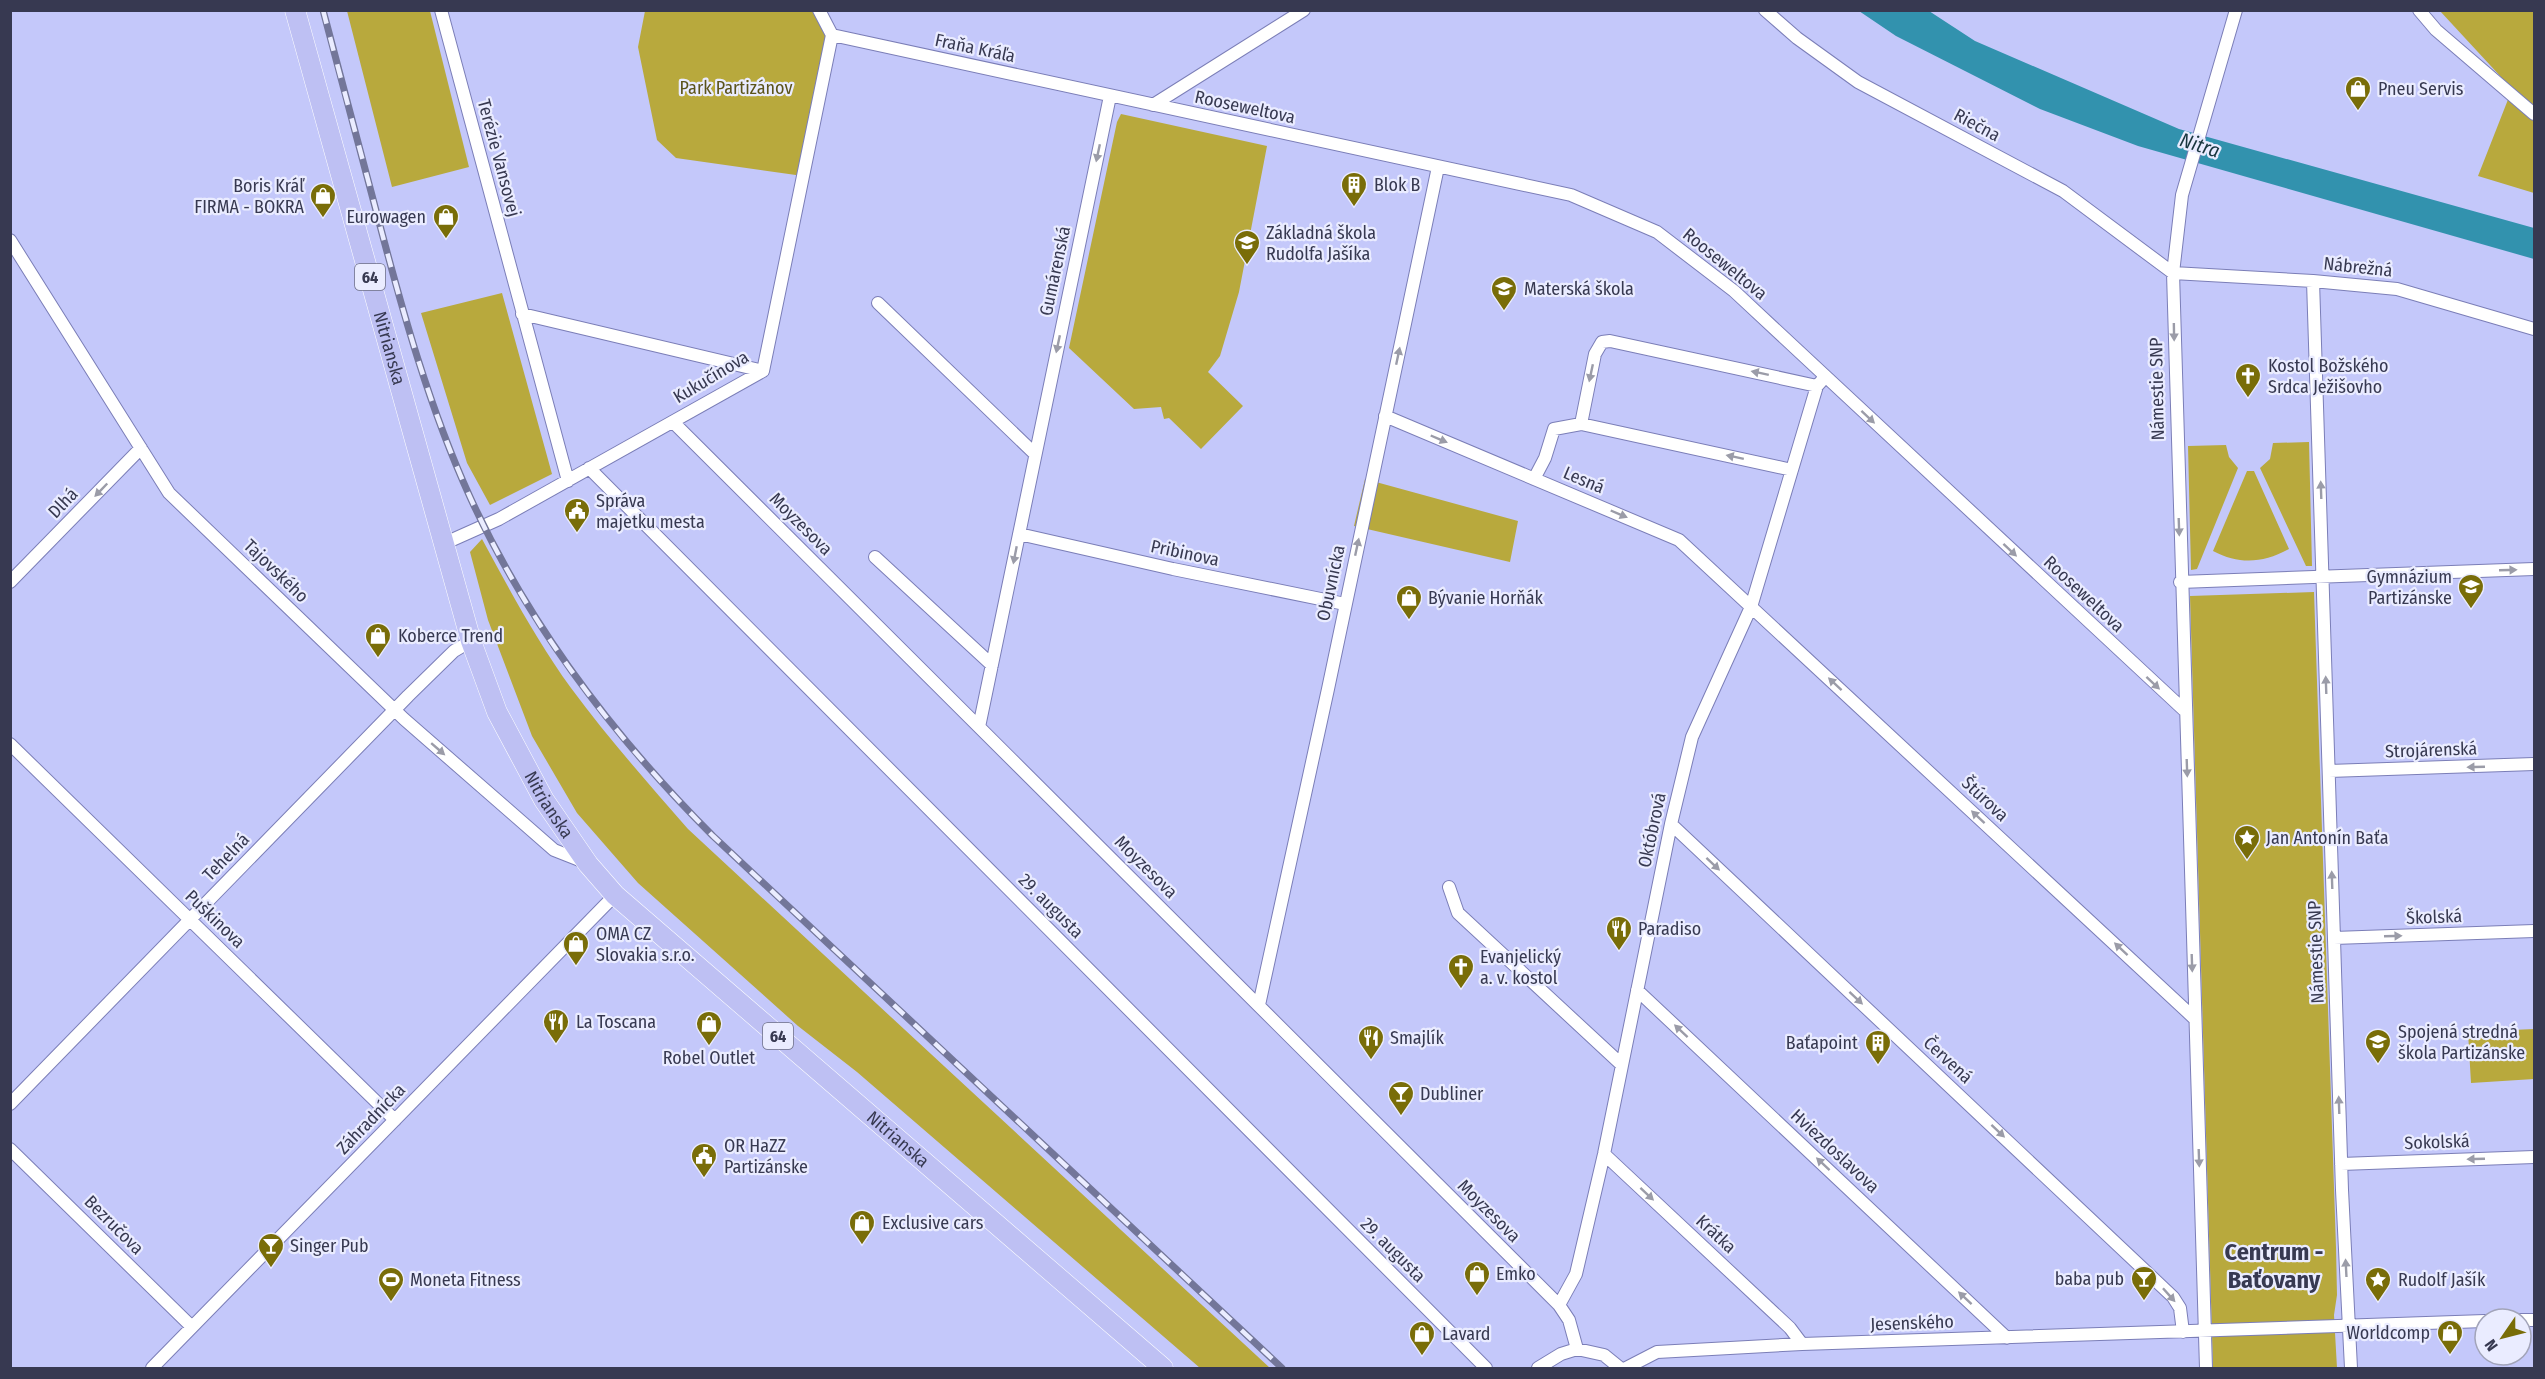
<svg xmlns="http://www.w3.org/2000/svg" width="2545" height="1379" font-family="'Fira Sans Condensed',sans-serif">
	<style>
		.green { fill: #b8a93d }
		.water { fill: #3292ae }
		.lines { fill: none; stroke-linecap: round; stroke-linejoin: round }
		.minor-casing { stroke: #7b7eb7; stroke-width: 14 }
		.primary-casing { stroke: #fff; stroke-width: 21 }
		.minor { stroke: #fff; stroke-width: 12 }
		.primary { stroke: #bec0f3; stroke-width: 20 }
		.rail-casing { stroke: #737699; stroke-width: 7 }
		.rail { stroke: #eaecff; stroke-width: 4.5; stroke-dasharray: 14; stroke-linecap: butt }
		.oneway { fill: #9b9ca8 }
		.labels { text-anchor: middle; stroke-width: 4.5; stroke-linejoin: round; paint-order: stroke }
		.shield { fill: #eaecff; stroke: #6d6f85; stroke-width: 1.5 }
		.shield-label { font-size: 16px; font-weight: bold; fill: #373951 }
		.street-label { font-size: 18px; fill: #373951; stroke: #eaecff }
		.park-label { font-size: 18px; fill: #5b531a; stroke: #eaecff }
		.poi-label { font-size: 18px; fill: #373951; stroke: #eaecff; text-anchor: start }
		.water-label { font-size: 20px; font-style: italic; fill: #19363f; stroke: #eaecff }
		.district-label { font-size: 24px; font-weight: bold; fill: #373951; stroke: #eaecff }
	</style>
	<rect width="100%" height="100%" fill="#c4c8fa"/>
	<path class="green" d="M347 11H430L469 167 392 187Z
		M645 11H820L832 35 803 176 676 158 657 140 638 47Z
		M2440 11H2534V108L2514 91Z
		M2509 97 2534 121V193L2478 176Z
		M1121 114 1267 146 1239 292 1220 356 1208 372 1243 406 1201 449 1169 418 1164 419 1161 407 1134 409 1069 348 1117 122Z
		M502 293 552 474 490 505 467 463 421 313Z
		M2309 442 2312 566H2306L2260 468 2270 459 2273 443Z
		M2226 445 2229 457 2238 468 2197 569 2191 570 2188 446Z
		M2247 471H2254L2289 549C2263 563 2240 565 2213 551Z
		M1365 479 1518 521 1510 562 1354 526Z
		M482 539C509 589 537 641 571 688 607 737 648 783 688 829L1270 1368H1200L857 1072 798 1026 638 883 577 813 532 736 488 620 470 552Z
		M2314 592 2336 1247 2337 1295 2334 1315 2337 1368H2213L2190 596Z
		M2534 1029V1079L2471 1083 2468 1032Z"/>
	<path class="water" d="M1859 11H1929L1975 41 2179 129 2534 228V259L2138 146 2040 109 1896 36Z"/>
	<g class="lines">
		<defs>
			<path id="minor" d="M441 10 568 481
				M819 10 832 35
				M1765 10 1797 38 1858 82 2063 191 2173 273 2313 281 2397 289 2534 329
				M2419 10 2436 30 2534 114
				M832 35 1571 195 1657 232 1734 291 2184 710
				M1153 105 1304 10
				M10 240 169 493 404 719 554 850 587 863
				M2313 281 2342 1190 2351 1368
				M878 303 1035 454
				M522 314 763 371
				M1385 416 1679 540 2194 1018
				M673 422 1559 1305 1569 1320 1577 1349
				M1581 424 1595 354 1602 342 1610 341 1817 386
				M589 468 1486 1368
				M1534 479 1545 458 1554 429 1581 424 1792 470
				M1019 534 1173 569 1345 604
				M443 544 499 519 763 371 832 35
				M875 557 992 665
				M10 582 141 448
				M2180 582 2534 569
				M979 727 1110 96
				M10 744 395 1120
				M2329 771 2534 764
				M1671 824 2173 1297 2180 1308 2183 1332
				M1449 887 1458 913 1622 1065
				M2334 938 2534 931
				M1637 990 2007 1338
				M1259 1005 1328 689 1438 167
				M10 1104 408 696 454 651 471 641
				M10 1149 192 1327
				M1604 1154 1790 1328 1802 1344
				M2341 1164 2534 1157
				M1559 1305 1576 1274 1604 1154 1671 824 1692 737 1751 607 1817 386 1825 377
				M2521 1320H2534
				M1577 1349 1604 1355 1620 1368
				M152 1368 615 895
				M1538 1368 1561 1354 1577 1349
				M1626 1368 1657 1352 1802 1344 2485 1321
				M2206 1368 2173 273 2182 195 2236 10"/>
			<g id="primary">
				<path id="s1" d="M295 10 471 641 497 712 544 800 588 864 615 895 1163 1368"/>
			</g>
		</defs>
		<use href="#minor" class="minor-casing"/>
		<use href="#primary" class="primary-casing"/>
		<use href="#minor" class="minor"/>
		<use href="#primary" class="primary"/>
		<defs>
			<path id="rail" d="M323 10C341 80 360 149 378 218 403 313 429 407 470 497 529 626 613 736 713 836L1282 1368"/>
		</defs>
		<use href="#rail" class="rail-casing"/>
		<use href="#rail" class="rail"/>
	</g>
	<defs><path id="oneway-solid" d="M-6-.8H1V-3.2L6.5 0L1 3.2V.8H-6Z" transform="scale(1.5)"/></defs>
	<g class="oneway">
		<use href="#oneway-solid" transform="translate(1098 153) rotate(102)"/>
		<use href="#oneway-solid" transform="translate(2174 332) rotate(89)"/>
		<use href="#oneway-solid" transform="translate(1058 344) rotate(102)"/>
		<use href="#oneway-solid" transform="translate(1398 356) rotate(-78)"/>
		<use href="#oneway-solid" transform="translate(1591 373) rotate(102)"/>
		<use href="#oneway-solid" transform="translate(1760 373) rotate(-168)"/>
		<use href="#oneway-solid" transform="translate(1868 417) rotate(43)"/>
		<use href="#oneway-solid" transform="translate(1439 439) rotate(23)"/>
		<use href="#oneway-solid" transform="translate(1735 457) rotate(-168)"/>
		<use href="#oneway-solid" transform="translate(101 490) rotate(134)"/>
		<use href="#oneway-solid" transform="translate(2321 490) rotate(-92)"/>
		<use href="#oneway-solid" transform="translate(1619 514) rotate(23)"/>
		<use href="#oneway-solid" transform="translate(2179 527) rotate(88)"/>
		<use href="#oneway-solid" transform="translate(1357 547) rotate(-78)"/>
		<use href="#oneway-solid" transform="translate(2010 550) rotate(43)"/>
		<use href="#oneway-solid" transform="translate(1015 555) rotate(101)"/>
		<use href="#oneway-solid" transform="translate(2508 570) rotate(-2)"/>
		<use href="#oneway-solid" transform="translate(2153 683) rotate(43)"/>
		<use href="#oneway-solid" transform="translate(1835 684) rotate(-137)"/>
		<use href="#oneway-solid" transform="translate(2326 685) rotate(-92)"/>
		<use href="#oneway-solid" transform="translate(438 749) rotate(41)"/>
		<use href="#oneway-solid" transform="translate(2476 767) rotate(178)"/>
		<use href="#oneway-solid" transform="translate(2187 768) rotate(88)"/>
		<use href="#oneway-solid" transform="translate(1978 817) rotate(-137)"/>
		<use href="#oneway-solid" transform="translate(1713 864) rotate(43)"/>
		<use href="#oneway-solid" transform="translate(2332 880) rotate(-92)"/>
		<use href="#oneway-solid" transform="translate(2393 936) rotate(-2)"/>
		<use href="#oneway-solid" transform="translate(2121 949) rotate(-137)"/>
		<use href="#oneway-solid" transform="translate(2192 963) rotate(88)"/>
		<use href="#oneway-solid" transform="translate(1856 998) rotate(43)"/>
		<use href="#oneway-solid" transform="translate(1681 1031) rotate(-137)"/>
		<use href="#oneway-solid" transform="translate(2339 1105) rotate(-92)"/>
		<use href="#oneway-solid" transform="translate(1998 1131) rotate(43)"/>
		<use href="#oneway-solid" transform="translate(2199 1158) rotate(88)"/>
		<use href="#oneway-solid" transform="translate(2476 1159) rotate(178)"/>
		<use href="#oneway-solid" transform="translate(1823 1164) rotate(-137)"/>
		<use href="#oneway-solid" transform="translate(1647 1194) rotate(43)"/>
		<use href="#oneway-solid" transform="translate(2346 1268) rotate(-93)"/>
		<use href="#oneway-solid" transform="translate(2169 1295) rotate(48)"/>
		<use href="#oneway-solid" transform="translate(1965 1298) rotate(-137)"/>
	</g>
	<defs>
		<symbol id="shop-pin" viewBox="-11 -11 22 30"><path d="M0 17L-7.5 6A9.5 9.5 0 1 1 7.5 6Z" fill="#796d08" stroke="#eaecff"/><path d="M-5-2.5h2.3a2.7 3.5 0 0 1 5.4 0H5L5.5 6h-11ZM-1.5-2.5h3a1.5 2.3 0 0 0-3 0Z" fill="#fff"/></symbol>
		<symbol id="building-pin" viewBox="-11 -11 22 30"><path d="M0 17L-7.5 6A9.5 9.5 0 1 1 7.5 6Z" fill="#796d08" stroke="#eaecff"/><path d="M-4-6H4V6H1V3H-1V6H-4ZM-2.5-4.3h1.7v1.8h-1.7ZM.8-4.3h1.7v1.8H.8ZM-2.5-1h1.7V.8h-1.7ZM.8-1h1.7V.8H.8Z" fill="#fff"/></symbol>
		<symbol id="school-pin" viewBox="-11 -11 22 30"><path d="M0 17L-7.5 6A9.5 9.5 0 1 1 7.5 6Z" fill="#796d08" stroke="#eaecff"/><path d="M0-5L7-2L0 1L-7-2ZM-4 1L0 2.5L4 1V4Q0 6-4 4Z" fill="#fff"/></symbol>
		<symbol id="church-pin" viewBox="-11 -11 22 30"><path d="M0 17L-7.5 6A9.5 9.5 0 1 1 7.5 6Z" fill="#796d08" stroke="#eaecff"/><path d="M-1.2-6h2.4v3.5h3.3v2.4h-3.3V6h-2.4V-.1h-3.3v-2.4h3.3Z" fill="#fff"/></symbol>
		<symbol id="civic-pin" viewBox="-11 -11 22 30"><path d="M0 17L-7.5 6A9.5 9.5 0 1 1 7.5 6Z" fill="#796d08" stroke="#eaecff"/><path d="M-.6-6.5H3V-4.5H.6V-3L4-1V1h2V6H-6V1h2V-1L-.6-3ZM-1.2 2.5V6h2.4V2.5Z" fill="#fff"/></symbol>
		<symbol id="university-pin" viewBox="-11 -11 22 30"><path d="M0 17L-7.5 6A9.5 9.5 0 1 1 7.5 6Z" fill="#796d08" stroke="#eaecff"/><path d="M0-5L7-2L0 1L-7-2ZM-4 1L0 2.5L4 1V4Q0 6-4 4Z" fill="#fff"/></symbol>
		<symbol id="sight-pin" viewBox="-11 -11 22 30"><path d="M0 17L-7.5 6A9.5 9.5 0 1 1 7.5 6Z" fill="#796d08" stroke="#eaecff"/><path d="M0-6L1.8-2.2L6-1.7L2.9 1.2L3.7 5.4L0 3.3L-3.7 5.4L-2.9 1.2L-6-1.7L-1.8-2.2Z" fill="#fff"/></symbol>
		<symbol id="restaurant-pin" viewBox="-11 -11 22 30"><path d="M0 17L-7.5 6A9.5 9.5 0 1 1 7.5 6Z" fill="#796d08" stroke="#eaecff"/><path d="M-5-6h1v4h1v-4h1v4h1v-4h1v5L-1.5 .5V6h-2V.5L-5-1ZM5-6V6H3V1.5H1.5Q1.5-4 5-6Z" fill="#fff"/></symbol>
		<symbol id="bar-pin" viewBox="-11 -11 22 30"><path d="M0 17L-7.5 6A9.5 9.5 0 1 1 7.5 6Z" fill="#796d08" stroke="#eaecff"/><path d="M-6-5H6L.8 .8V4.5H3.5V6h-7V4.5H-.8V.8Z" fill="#fff"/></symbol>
		<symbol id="stadium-pin" viewBox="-11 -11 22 30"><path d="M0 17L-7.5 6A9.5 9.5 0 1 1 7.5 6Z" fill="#796d08" stroke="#eaecff"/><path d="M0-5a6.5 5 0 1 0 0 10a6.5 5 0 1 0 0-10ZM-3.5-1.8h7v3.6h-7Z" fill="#fff"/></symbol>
	</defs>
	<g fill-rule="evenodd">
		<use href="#shop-pin" x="2343" y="74" width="30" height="40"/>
		<use href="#building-pin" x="1339" y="170" width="30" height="40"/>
		<use href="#shop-pin" x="308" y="181" width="30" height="40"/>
		<use href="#shop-pin" x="431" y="202" width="30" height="40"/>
		<use href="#school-pin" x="1232" y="228" width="30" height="40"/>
		<use href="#school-pin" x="1489" y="274" width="30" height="40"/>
		<use href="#church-pin" x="2233" y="361" width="30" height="40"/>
		<use href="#civic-pin" x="562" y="496" width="30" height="40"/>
		<use href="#university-pin" x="2456" y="572" width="30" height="40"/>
		<use href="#shop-pin" x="1394" y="583" width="30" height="40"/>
		<use href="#shop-pin" x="363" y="621" width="30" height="40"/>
		<use href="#sight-pin" x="2232" y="823" width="30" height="40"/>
		<use href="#restaurant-pin" x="1604" y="914" width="30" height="40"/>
		<use href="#shop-pin" x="561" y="929" width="30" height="40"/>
		<use href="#church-pin" x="1446" y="952" width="30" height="40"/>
		<use href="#restaurant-pin" x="541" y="1007" width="30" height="40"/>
		<use href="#shop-pin" x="694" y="1009" width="30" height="40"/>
		<use href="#restaurant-pin" x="1356" y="1023" width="30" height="40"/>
		<use href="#university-pin" x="2363" y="1027" width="30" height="40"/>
		<use href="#building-pin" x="1863" y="1028" width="30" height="40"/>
		<use href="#bar-pin" x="1386" y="1079" width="30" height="40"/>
		<use href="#civic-pin" x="689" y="1141" width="30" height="40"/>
		<use href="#shop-pin" x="847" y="1208" width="30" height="40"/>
		<use href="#bar-pin" x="256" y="1231" width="30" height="40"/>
		<use href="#shop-pin" x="1462" y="1259" width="30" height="40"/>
		<use href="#bar-pin" x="2129" y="1264" width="30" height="40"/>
		<use href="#stadium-pin" x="376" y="1265" width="30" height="40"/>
		<use href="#sight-pin" x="2363" y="1265" width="30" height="40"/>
		<use href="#shop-pin" x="2435" y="1318" width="30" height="40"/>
		<use href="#shop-pin" x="1407" y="1319" width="30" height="40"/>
	</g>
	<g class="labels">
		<g class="shield">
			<rect x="355" y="264" width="30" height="26" rx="4.5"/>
			<rect x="763" y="1023" width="30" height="26" rx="4.5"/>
		</g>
		<g class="shield-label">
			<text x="370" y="283">64</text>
			<text x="778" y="1042">64</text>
		</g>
		<g class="street-label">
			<text transform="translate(975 48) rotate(12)" y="6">Fraňa Kráľa</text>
			<text transform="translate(1245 107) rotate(12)" y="6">Rooseweltova</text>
			<text transform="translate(1977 125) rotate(28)" y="6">Riečna</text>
			<text transform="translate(499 158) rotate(75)" y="6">Terézie Vansovej</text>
			<text transform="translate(1725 264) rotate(39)" y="6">Rooseweltova</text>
			<text transform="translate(2358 267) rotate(6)" y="6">Nábrežná</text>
			<text transform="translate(1055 271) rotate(-78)" y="6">Gumárenská</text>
			<text dy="6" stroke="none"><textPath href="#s1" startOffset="351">Nitrianska</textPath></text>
			<text transform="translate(711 377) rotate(-31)" y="6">Kukučínova</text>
			<text transform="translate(2157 389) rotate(-91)" y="6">Námestie SNP</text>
			<text transform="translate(1584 480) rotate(23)" y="6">Lesná</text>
			<text transform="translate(63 503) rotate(-46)" y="6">Dlhá</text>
			<text transform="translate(801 524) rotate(45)" y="6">Moyzesova</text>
			<text transform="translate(1185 553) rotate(12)" y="6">Pribinova</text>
			<text transform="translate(276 571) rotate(44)" y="6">Tajovského</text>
			<text transform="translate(1331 583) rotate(-78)" y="6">Obuvnícka</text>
			<text transform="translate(2084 594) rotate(43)" y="6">Rooseweltova</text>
			<text transform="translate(2431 750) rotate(-2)" y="6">Strojárenská</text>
			<text transform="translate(1985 799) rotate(43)" y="6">Štúrova</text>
			<text dy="6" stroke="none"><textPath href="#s1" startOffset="837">Nitrianska</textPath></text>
			<text transform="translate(1652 830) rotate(-78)" y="6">Októbrová</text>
			<text transform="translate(226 857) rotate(-46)" y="6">Tehelná</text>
			<text transform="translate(1146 867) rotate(45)" y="6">Moyzesova</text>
			<text transform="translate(1051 906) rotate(45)" y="6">29. augusta</text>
			<text transform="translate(2434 917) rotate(-2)" y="6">Školská</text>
			<text transform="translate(215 919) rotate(44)" y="6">Puškinova</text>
			<text transform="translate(2316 952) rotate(-92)" y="6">Námestie SNP</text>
			<text transform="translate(1948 1060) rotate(43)" y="6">Červená</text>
			<text transform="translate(371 1119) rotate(-46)" y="6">Záhradnícka</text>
			<text dy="6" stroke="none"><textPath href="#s1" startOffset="1323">Nitrianska</textPath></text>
			<text transform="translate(2437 1142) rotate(-2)" y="6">Sokolská</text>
			<text transform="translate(1835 1151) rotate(43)" y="6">Hviezdoslavova</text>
			<text transform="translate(1489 1211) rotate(45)" y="6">Moyzesova</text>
			<text transform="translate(114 1225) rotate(45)" y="6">Bezručova</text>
			<text transform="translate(1716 1234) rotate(43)" y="6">Krátka</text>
			<text transform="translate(1393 1250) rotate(45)" y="6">29. augusta</text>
			<text transform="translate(1912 1323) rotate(-2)" y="6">Jesenského</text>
		</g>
		<g class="park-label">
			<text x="736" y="94">Park Partizánov</text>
		</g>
		<g class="poi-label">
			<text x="2378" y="95">Pneu Servis</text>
			<text x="1374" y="191">Blok B</text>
			<text x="304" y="192" text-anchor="end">Boris Kráľ<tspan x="304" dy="21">FIRMA - BOKRA</tspan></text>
			<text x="426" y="223" text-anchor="end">Eurowagen</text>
			<text x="1266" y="239">Základná škola<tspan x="1266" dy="21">Rudolfa Jašíka</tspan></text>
			<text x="1524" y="295">Materská škola</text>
			<text x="2268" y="372">Kostol Božského<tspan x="2268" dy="21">Srdca Ježišovho</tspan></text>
			<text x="596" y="507">Správa<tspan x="596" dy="21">majetku mesta</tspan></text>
			<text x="2452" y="583" text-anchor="end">Gymnázium<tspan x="2452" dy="21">Partizánske</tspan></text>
			<text x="1428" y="604">Bývanie Horňák</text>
			<text x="398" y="642">Koberce Trend</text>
			<text x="2266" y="844">Jan Antonín Baťa</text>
			<text x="1638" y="935">Paradiso</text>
			<text x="596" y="940">OMA CZ<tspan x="596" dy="21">Slovakia s.r.o.</tspan></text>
			<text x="1480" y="963">Evanjelický<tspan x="1480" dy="21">a. v. kostol</tspan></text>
			<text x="576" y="1028">La Toscana</text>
			<text x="2398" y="1038">Spojená stredná<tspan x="2398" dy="21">škola Partizánske</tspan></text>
			<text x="1390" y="1044">Smajlík</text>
			<text x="1858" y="1049" text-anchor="end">Baťapoint</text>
			<text x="709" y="1064" text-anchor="middle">Robel Outlet</text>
			<text x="1420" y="1100">Dubliner</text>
			<text x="724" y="1152">OR HaZZ<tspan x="724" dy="21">Partizánske</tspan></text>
			<text x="882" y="1229">Exclusive cars</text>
			<text x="290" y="1252">Singer Pub</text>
			<text x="1496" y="1280">Emko</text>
			<text x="2124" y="1285" text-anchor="end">baba pub</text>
			<text x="410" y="1286">Moneta Fitness</text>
			<text x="2398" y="1286">Rudolf Jašík</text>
			<text x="2430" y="1339" text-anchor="end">Worldcomp</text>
			<text x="1442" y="1340">Lavard</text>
		</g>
		<g class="water-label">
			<text transform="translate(2200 145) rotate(18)" y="7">Nitra</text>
		</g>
		<g class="district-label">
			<text x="2274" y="1260">Centrum -<tspan x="2274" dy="28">Baťovany</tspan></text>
		</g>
	</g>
	<rect width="2545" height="1379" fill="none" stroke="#373951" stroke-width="24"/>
	<g transform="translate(2503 1337) rotate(235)"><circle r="28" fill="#eaecff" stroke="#a2a4b9" stroke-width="1.5"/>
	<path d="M0-4.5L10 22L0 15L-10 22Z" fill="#796d08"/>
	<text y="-9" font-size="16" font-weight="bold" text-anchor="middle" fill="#373951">N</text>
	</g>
</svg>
